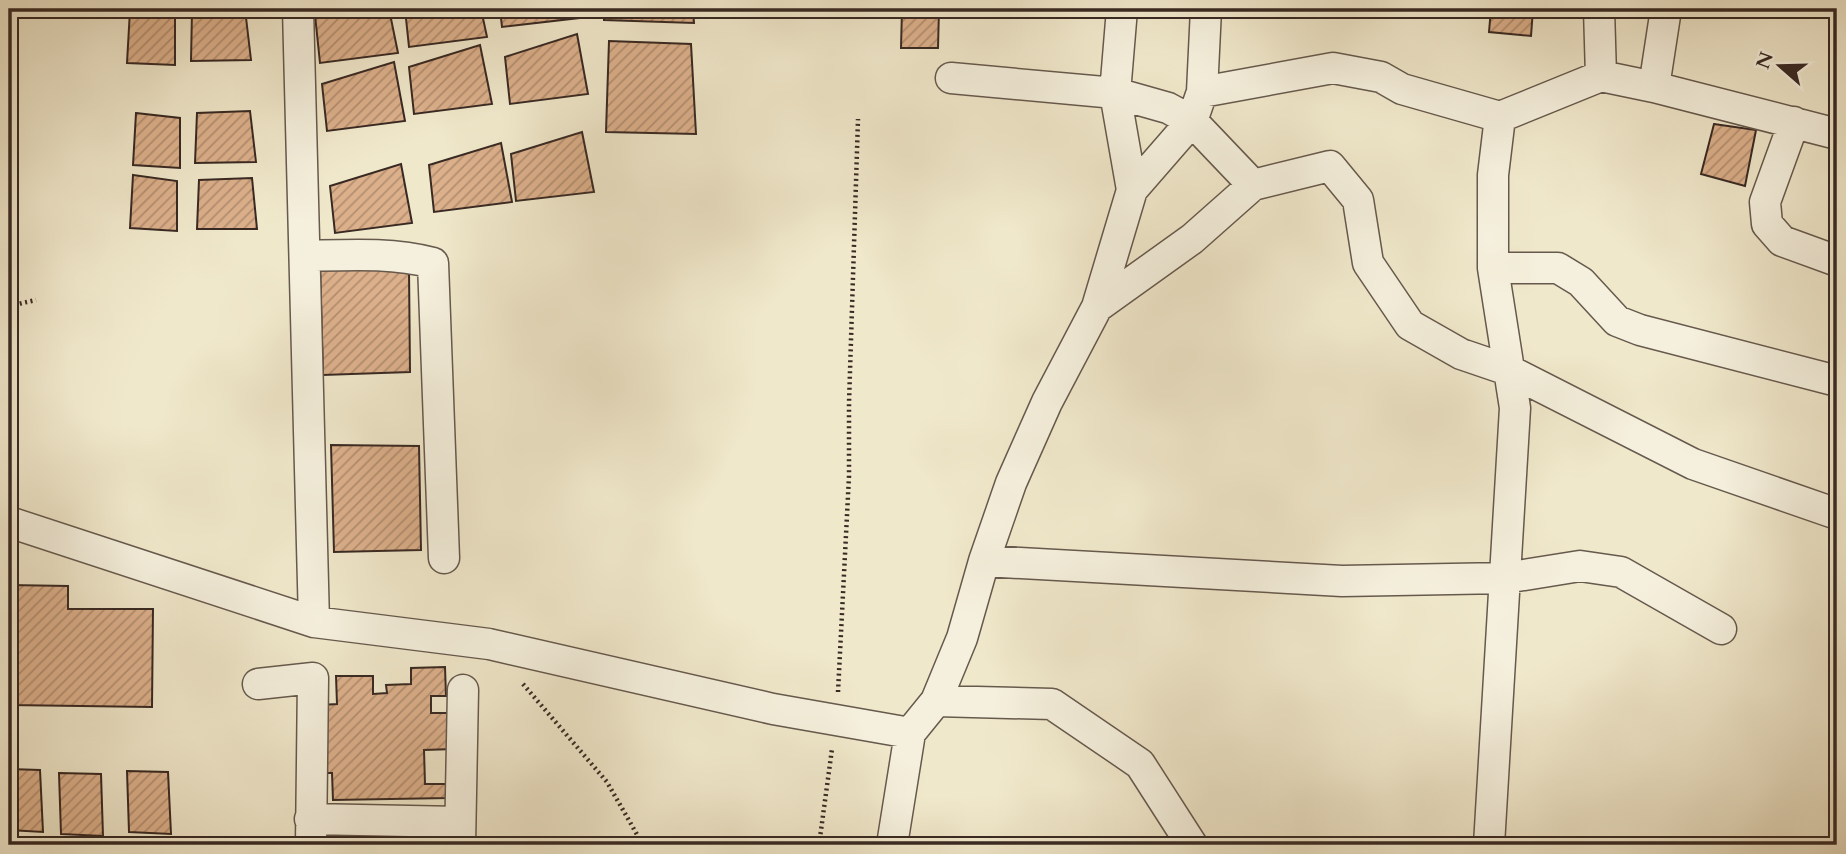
<svg xmlns="http://www.w3.org/2000/svg" width="1846" height="854" font-family="Cardo,serif">
	<style>
		.building { fill: url(#building-hatch); stroke: #382923; stroke-width: 2 }
		.lines { fill: none; stroke-linecap: round; stroke-linejoin: round }
		.street-casing { stroke: #66594d; stroke-width: 33 }
		.path { stroke: #382923; stroke-width: 4.5; stroke-dasharray: 2 3.5; stroke-linecap: butt }
		.street { stroke: #f5f0dd; stroke-width: 30 }
	</style>
	<defs>
		<pattern id="building-hatch" width="6" height="6" patternUnits="userSpaceOnUse" patternTransform="scale(1.75)"><rect width="6" height="6" fill="#dcb08b"/><path d="M-1 1l2-2M0 6l6-6M5 7l2-2" fill="none" stroke="#b38f71"/></pattern>
	</defs>
	<rect width="100%" height="100%" fill="#f0e8cb"/>
	<filter id="stains"><feTurbulence type="fractalNoise" baseFrequency=".00286" numOctaves="4"/><feColorMatrix values="0 0 0 0 .2 0 0 0 0 .09 0 0 0 0 .02 0 0 0 .5 -.17"/></filter>
	<radialGradient id="worn" r=".72"><stop offset=".6" stop-color="#630" stop-opacity="0"/><stop offset="1" stop-color="#630" stop-opacity=".3"/></radialGradient>
	<path class="building" d="M245 9 251 60 191 61 192 11Z
		M335 9H389L398 53 320 63 315 15Z
		M405 9H481L487 37 409 47Z
		M500 9H578L579 18 502 27Z
		M604 9H693L694 23 604 20Z
		M902 9H939L938 48H901Z
		M1491 9H1533L1531 36 1489 32Z
		M130 10 175 15V65L127 63Z
		M577 34 588 94 510 104 505 57Z
		M609 41 691 44 696 134 606 132Z
		M480 45 492 104 414 114 409 67Z
		M394 62 405 121 327 131 322 84Z
		M250 111 256 162 195 163 197 113Z
		M136 113 180 118V168L133 165Z
		M1714 124 1756 130 1745 186 1701 174Z
		M582 132 594 192 516 201 511 154Z
		M501 143 512 202 434 212 429 165Z
		M401 164 412 223 335 233 330 186Z
		M133 175 177 181V231L130 228Z
		M252 178 257 229H197L199 180Z
		M320 267 409 269 410 372 323 375Z
		M331 445 419 446 421 550 334 552Z
		M9 585 68 586V609H153L152 707 9 705Z
		M445 667 446 696H431V713H454V749L424 750 425 784H447L448 798 333 800 332 773H323L321 705 337 704 336 676H373V694L387 693 386 685 411 684V668Z
		M9 769 40 770 43 832 9 830Z
		M127 771 168 772 171 834 129 832Z
		M59 773 101 774 103 836 61 834Z"/>
	<g class="lines">
		<defs>
			<path id="street" d="M298 9 314 622
				M1601 76 1654 87 1837 134
				M951 78 1115 93 1122 9
				M1654 87 1666 9
				M1202 92 1333 68 1381 77 1402 89 1500 117 1601 76 1599 9
				M1794 122 1765 202 1767 224 1782 241 1837 261
				M1132 190 1192 121 1202 92 1206 9
				M305 256C347 255 392 252 433 263L444 558
				M1493 268H1558L1581 282 1617 321 1640 330 1837 381
				M1097 307 1192 239 1253 185 1330 166 1358 200 1368 263 1410 325 1461 354 1508 370 1693 464 1837 514
				M9 522 314 622 489 644 773 709 910 733 936 701 962 638 984 561 1011 483 1047 402 1097 307 1132 190 1115 93 1168 108 1192 121 1253 185
				M984 561 1342 581 1505 578 1580 566 1621 572 1721 629
				M258 684 313 678 311 845
				M936 701 1052 704 1140 764 1192 845
				M310 819 459 822
				M460 845 463 690
				M892 845 910 733
				M1489 845 1515 408 1493 268V175L1500 117"/>
		</defs>
		<use href="#street" class="street-casing"/>
		<path class="path" d="M9 306 36 300
			M523 684 607 782 643 845
			M838 692 849 476V403L858 119
			M819 845 832 749"/>
		<use href="#street" class="street"/>
	</g>
	<rect width="1846" height="854" fill="none" stroke="#f0e8cb" stroke-width="35"/>
	<rect x="10" y="10" width="1825" height="833" fill="none" stroke="#382923" stroke-width="3.5"/>
	<rect x="18" y="18" width="1811" height="819" fill="none" stroke="#382923" stroke-width="2"/>
	<g transform="translate(1780 66) rotate(290)" stroke="#f5f0dd" stroke-width="5" paint-order="stroke">
	<path d="M0-5L12 26L0 18L-12 26Z" fill="#382923"/>
	<text y="-10" font-size="19" font-weight="bold" text-anchor="middle" fill="#382923">N</text>
	</g>
	<rect width="100%" height="100%" filter="url(#stains)"/>
	<rect width="100%" height="100%" fill="url(#worn)"/>
</svg>
